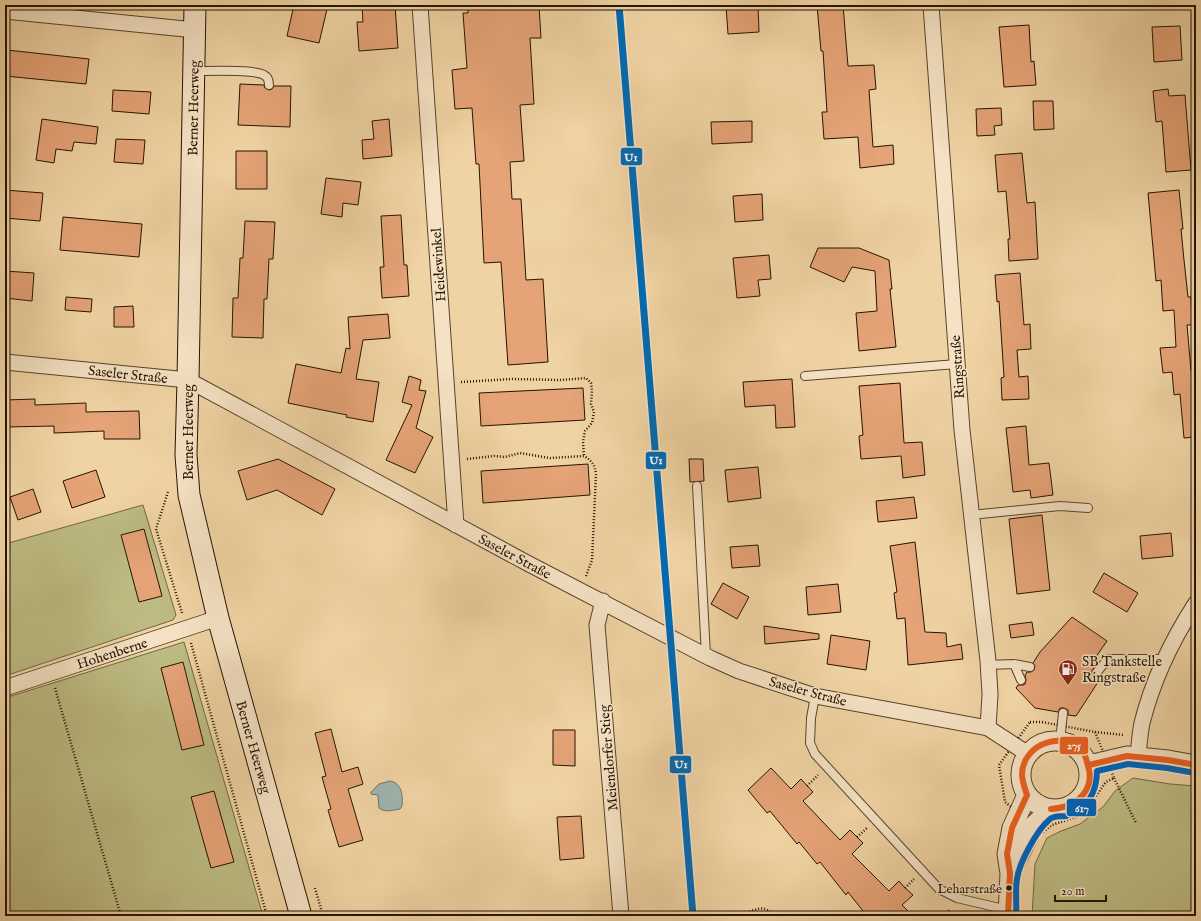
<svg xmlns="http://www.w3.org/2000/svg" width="1201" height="921" font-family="'IM FELL English',serif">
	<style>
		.green { fill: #bdbb83; stroke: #706842 }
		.water { fill: #9eb6b1; stroke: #6d766b }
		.building { fill: #e5a377; stroke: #241501 }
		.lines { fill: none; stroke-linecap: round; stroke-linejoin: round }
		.service-casing { stroke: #57442a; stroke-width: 10 }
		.minor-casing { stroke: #57442a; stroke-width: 17 }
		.tertiary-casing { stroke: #57442a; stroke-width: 21 }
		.secondary-casing { stroke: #241501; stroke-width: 23 }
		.path { stroke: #241501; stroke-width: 2.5; stroke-dasharray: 1 2; stroke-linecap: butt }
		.service { stroke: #f5e2c4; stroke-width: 8 }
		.minor { stroke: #f5e2c4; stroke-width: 15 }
		.tertiary { stroke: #f5e2c4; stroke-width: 19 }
		.secondary { stroke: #f5e2c4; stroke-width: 21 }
		.bus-1-casing { stroke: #f5e2c4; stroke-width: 9 }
		.bus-2-casing { stroke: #f5e2c4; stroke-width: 9 }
		.bus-1 { stroke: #e86120; stroke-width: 6 }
		.bus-2 { stroke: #0065bd; stroke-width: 6 }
		.metro-1-casing { stroke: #f5e2c4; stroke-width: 10 }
		.metro-1 { stroke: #006ab3; stroke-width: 7 }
		.bus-dot { fill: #241501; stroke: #f5e2c4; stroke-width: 1.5 }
		.labels { text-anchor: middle; stroke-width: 3; stroke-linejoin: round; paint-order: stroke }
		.bus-label { font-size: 13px; fill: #241501; stroke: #f5e2c4; text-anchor: end }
		.street-label { font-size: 14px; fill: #241501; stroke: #f5e2c4 }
		.poi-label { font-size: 14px; fill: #241501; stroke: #f5e2c4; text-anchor: start }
		.line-badge { stroke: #f5e2c4; stroke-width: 1.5 }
		.badge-label { font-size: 11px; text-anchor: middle; font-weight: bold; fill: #fff }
	</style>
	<rect width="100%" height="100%" fill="#f0d3a4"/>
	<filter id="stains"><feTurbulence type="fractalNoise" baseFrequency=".005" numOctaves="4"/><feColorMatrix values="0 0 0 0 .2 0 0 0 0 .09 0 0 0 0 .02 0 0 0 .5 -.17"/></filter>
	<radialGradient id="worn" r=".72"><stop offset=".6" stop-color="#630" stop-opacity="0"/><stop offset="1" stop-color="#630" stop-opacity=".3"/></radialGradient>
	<path class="green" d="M143 505 176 615 173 620 5 676V544Z
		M184 642 263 916H5V698Z
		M1133 778 1170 784 1196 786V916H1032L1035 864 1047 838 1061 831 1080 824 1103 807 1115 791Z"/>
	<path class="water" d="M390 781C402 783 403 796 402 806L400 809C393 810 385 813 379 808L378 795 371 794V792L379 784Z"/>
	<path class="building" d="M294 5H328L319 43 287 36Z
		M362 5H395L398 48 359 51 357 22H363Z
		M468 5 539 6 541 38H530L534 104 520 105 524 161 510 162 512 199H521L526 280 543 279 548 362 508 365 501 262 484 263 479 164H476L472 108 455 109 452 70 467 68 463 13H468Z
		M745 5H758L759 32 728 34 726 6Z
		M817 5H843L848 66 874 65 876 89 869 90 873 147 893 145 894 164 860 168 858 137 824 139 822 112H827L823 51H821Z
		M1029 25 1031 62 1034 61 1036 85 1004 87 999 27Z
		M1180 26 1182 60 1154 62 1152 27Z
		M7 50 89 59 86 84 5 76Z
		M240 84 264 85 265 88 269 90 272 89 274 86H291L290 127 238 125Z
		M1168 89 1169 96 1185 95 1191 170 1166 172 1162 121 1156 122 1153 91Z
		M113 90 151 92 149 114 112 111Z
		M1033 101H1053L1054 129 1034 130Z
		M1001 108 1002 125 994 126 995 135 977 136 976 109Z
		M42 119 98 127 96 144 74 142 72 151 56 149 54 163 36 160Z
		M389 119 392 156 363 159 362 140 374 139 372 121Z
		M752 121V142L712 144 711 122Z
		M116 139 145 140 143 164 114 162Z
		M236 151H267V189H236Z
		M1022 153 1027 203 1035 202 1038 259 1009 261 1008 239H1010L1006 191 998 192 995 155Z
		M326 178 361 182 358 205 343 203 342 217 321 214Z
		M5 190 43 193 40 221 5 218Z
		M1179 190 1183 229H1181L1184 260 1188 297H1191L1192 325H1187L1191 371 1196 370V437L1184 438 1180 394 1174 395 1172 372 1163 373 1160 348 1176 347 1174 310 1163 311 1161 280 1156 281 1148 193Z
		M762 194 763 220 735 222 733 196Z
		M401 215 404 265H407L409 296 382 298 380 267H384L381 216Z
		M63 217 142 224 139 257 60 250Z
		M245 221 275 222 273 259H269L267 299H264L263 338 232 337 233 298H238L240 258H243Z
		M818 248H859L889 260 892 289H890L896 347 859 351 856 313 877 311 875 271 852 267 844 282 810 267Z
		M769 255 771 279 758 280 760 296 737 298 733 258Z
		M5 271 34 273 32 301 5 298Z
		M1020 273 1024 325 1030 324 1031 349 1017 350 1019 377 1028 376 1029 399 1002 400 1001 378 1004 377 999 301 997 302 995 275Z
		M66 297 92 299 91 312 65 310Z
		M133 306 134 327H114V307Z
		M388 314 390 338 363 340 356 379 379 382 373 422 346 417 347 415 288 403 296 364 341 373 346 348 350 349 348 317Z
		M409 376 421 380 419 390 426 391 416 428 433 437 415 473 386 460 412 405 402 402Z
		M792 379 795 427 776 428 775 405 745 407 743 382Z
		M900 383 904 443 922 442 925 475 903 478 901 456 861 459 859 436 863 435 859 386Z
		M583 388 585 420 481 426 479 393Z
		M35 399V405L86 403V412L139 411 140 439H104V431L54 433V426L5 427V400Z
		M1026 426 1029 465 1049 463 1053 495 1031 498 1030 490 1013 492 1006 428Z
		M278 459 335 489 322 515 277 490 247 500 238 471Z
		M689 459H703L704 481 690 482Z
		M588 464 590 495 483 503 481 471Z
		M758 467 761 498 728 502 725 470Z
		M96 470 105 497 72 508 63 481Z
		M33 489 41 512 18 520 10 497Z
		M914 497 917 518 878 522 876 501Z
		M1042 515 1050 590 1017 594 1009 519Z
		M144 529 162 596 139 602 121 535Z
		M1171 533 1173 556 1142 559 1140 536Z
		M915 542 925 632 946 633 947 647 961 644 963 659 908 665 905 618 897 619 894 593 897 592 890 546Z
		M758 545 760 566 732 568 730 547Z
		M1104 573 1138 593 1127 612 1093 592Z
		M723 583 749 597 737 619 711 604Z
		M838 584 841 612 808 615 806 587Z
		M1072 617 1107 641 1093 661 1095 666 1092 671V674L1096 677H1099L1100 679 1076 716 1068 715V710L1064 708H1060L1058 712 1035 708 1016 688 1018 685H1023L1025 684 1026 680 1025 675 1027 672H1031L1034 670 1035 666 1033 663 1040 652Z
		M1032 622 1034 635 1011 638 1009 625Z
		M764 626 819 634V639L765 644Z
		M831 635 870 641 866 670 827 664Z
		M183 662 204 745 182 750 161 668Z
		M331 729 342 772 358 767 363 784 348 789 363 840 339 847 328 810 331 809 322 777 326 776 315 733Z
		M553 730H575V766L553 765Z
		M771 768 791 789 801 779 813 792 803 801 840 840 850 830 863 843 852 854 889 891 899 881 905 888 913 895 902 905 913 916H867L848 892 846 895 820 862 817 864 799 842 797 844 770 811 767 813 748 790Z
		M214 791 234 862 211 868 191 797Z
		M581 816 584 858 560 860 557 817Z"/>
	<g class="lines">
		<defs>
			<path id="service" d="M195 71C209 71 254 69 264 75 268 77 269 81 269 85
				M805 376 957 364
				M697 486 706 655
				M971 515 1060 506 1088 508
				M1014 664 1021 680
				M988 665 1014 664 1030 667
				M1097 672 1108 659H1164
				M815 696 811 718 810 743 815 754 939 889 957 898 1008 910
				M1060 741 1063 713"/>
			<path id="minor" d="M420 5 456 525
				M931 5 962 430 988 661 990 694 988 728
				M5 11 195 30
				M5 362 188 380 529 564 710 658 739 671 815 696 988 728 1028 754
				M603 601 597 625 621 916
				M5 688 218 618
				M1138 756C1139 745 1140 733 1142 723 1153 679 1172 640 1196 603"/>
			<path id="tertiary" d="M1021 775a34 34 0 1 1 68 0a34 34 0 1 1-68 0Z
				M1089 765 1127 756 1168 760 1196 765
				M1011 871 1034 825 1051 809
				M1008 916 1010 873 1007 854 1012 828 1027 795"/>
			<path id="secondary" d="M195 5 188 380 186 455 189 495 218 618 301 916"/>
		</defs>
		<use href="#service" class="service-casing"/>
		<use href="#minor" class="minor-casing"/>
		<use href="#tertiary" class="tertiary-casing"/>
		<use href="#secondary" class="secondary-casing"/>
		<path class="path" d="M461 382 512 379 561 380 586 378 591 383 592 391 591 404 594 412 592 423 585 431 583 442 584 456
			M467 459 494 456 505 457 520 453 550 458 584 456C592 461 595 465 596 474L592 560 586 576
			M168 492 156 529 182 613
			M191 643 267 916
			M55 688 121 916
			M1030 722H1042L1095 732 1114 778 1106 782 1085 811 1076 817 1052 825 1043 832 1005 802 999 765Z
			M1095 732 1124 735
			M1114 778 1136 823
			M807 786 818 775
			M857 837 867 828
			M315 888 323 916
			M905 888 914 879
			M744 914C756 909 765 904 774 916
			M945 916 950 909"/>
		<use href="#service" class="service"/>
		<use href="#minor" class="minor"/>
		<use href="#tertiary" class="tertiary"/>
		<use href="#secondary" class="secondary"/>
		<defs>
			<path id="bus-1" d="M1089 765 1127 756 1168 760 1196 765
				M1027 795C1025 789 1022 781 1022 774 1023 742 1067 729 1084 754 1086 757 1087 762 1088 766 1091 775 1090 784 1085 792 1077 804 1065 808 1051 809
				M1008 916 1010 873 1007 854 1012 828 1027 795"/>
			<path id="bus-2" d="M1016 916C1017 904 1015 891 1017 879 1019 863 1037 830 1049 820 1054 815 1060 817 1066 816 1087 810 1097 792 1097 771L1128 764 1167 768 1195 773"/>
		</defs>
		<use href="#bus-1" class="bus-1-casing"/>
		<use href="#bus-2" class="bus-2-casing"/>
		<use href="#bus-1" class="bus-1"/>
		<use href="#bus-2" class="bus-2"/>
		<defs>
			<path id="metro-1" d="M619 5 693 916"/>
		</defs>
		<use href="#metro-1" class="metro-1-casing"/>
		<use href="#metro-1" class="metro-1"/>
	</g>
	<defs>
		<symbol id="fuel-pin" viewBox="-11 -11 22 30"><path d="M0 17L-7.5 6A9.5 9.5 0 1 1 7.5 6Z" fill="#8f2418" stroke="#f5e2c4"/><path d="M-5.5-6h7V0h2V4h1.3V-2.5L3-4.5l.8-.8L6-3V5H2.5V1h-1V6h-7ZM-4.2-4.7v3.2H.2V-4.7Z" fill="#fff"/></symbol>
	</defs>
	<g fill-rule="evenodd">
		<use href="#fuel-pin" x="1057" y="658" width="22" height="30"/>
	</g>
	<circle class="bus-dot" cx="1009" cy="888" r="3.5"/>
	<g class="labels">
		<g class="bus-label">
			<text x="1002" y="893">Leharstraße</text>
		</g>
		<g class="street-label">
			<text transform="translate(193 108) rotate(-89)" y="5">Berner Heerweg</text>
			<text transform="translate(438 265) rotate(-94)" y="5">Heidewinkel</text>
			<text transform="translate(957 367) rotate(-94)" y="5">Ringstraße</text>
			<text transform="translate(128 374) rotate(6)" y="5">Saseler Straße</text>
			<text transform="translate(188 432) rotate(-90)" y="5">Berner Heerweg</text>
			<text transform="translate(515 556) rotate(28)" y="5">Saseler Straße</text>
			<text transform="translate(112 653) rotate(-18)" y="5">Hohenberne</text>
			<text transform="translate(808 691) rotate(15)" y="5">Saseler Straße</text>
			<text transform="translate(254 747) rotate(74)" y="5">Berner Heerweg</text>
			<text transform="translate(608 758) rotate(-95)" y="5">Meiendorfer Stieg</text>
		</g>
		<g class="poi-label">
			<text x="1082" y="666">SB Tankstelle<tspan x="1082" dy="16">Ringstraße</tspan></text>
		</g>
	</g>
	<g class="line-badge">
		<rect x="620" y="147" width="23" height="19" rx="4" fill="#006ab3"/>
		<rect x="645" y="451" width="22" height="19" rx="4" fill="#006ab3"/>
		<rect x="1059" y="736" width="30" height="19" rx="4" fill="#e86120"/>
		<rect x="669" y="755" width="23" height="19" rx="4" fill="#006ab3"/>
		<rect x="1066" y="798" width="31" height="19" rx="4" fill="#0065bd"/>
	</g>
	<g class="badge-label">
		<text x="631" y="161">U1</text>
		<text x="656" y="464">U1</text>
		<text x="1074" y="749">275</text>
		<text x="681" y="768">U1</text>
		<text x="1082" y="812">617</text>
	</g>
	<rect width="1201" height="921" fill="none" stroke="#f0d3a4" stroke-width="20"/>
	<rect x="6" y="6" width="1189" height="909" fill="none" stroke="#241501" stroke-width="2"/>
	<rect x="10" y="10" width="1181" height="901" fill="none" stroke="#241501"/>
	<path d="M1055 895v6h51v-6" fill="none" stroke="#241501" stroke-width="2"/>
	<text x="1061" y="895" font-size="12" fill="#241501" stroke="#f5e2c4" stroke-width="3" paint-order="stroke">20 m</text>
	<rect width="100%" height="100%" filter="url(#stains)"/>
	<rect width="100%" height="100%" fill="url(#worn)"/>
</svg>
